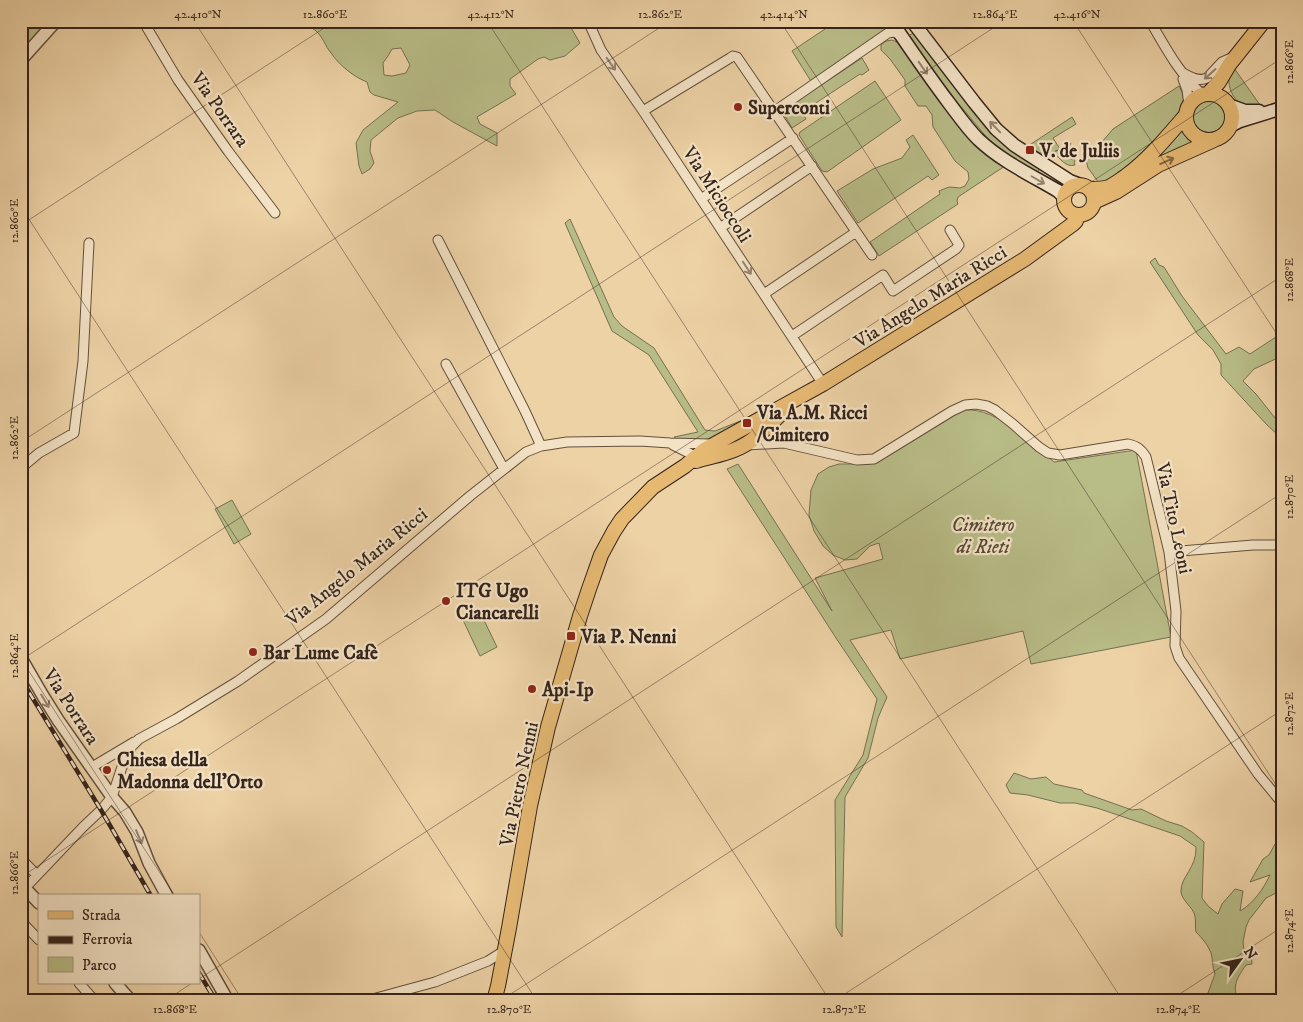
<svg xmlns="http://www.w3.org/2000/svg" width="1303" height="1022" font-family="'IM FELL DW Pica',serif">
	<style>
		.green { fill: #b8bc87; stroke: #767052; fill-rule: evenodd }
		.lines { fill: none; stroke-linecap: round; stroke-linejoin: round }
		.minor-casing { stroke: #63503e; stroke-width: 11 }
		.tertiary-casing { stroke: #63503e; stroke-width: 14 }
		.secondary-casing { stroke: #35241c; stroke-width: 15 }
		.primary-casing { stroke: #35241c; stroke-width: 16 }
		.minor { stroke: #f3e2c5; stroke-width: 9 }
		.tertiary { stroke: #f3e2c5; stroke-width: 11 }
		.secondary { stroke: #f3e2c5; stroke-width: 12 }
		.primary { stroke: #e6b973; stroke-width: 14 }
		.rail-casing { stroke: #35241c; stroke-width: 4.5 }
		.rail { stroke: #f3e2c5; stroke-width: 2.5; stroke-dasharray: 8; stroke-linecap: butt }
		.oneway { stroke: #948370 }
		.oneway2 { stroke: #856743 }
		.ticks { fill: none; stroke: #35241c; stroke-width: 1; stroke-opacity: 0.45 }
		.poi-dot { fill: #8f2418; stroke: #f3e2c5; stroke-width: 2 }
		.labels { text-anchor: middle; stroke-width: 4.5; stroke-linejoin: round; paint-order: stroke }
		.poi-label { font-size: 19px; font-weight: bold; fill: #35241c; stroke: #f3e2c5; text-anchor: start }
		.street-label { font-size: 19px; fill: #35241c; stroke: #f3e2c5 }
		.park-label { font-size: 19px; font-style: italic; fill: #564a37; stroke: #f3e2c5 }
		.neatline { fill: none; stroke: #35241c; stroke-width: 2 }
		.ticks-label { font-size: 12px; text-anchor: middle; fill: #35241c }
	</style>
	<rect width="100%" height="100%" fill="#edd2a6"/>
	<filter id="stains"><feTurbulence type="fractalNoise" baseFrequency=".004" numOctaves="4"/><feColorMatrix values="0 0 0 0 .2 0 0 0 0 .09 0 0 0 0 .02 0 0 0 .5 -.17"/></filter>
	<radialGradient id="worn" r=".72"><stop offset=".6" stop-color="#630" stop-opacity="0"/><stop offset="1" stop-color="#630" stop-opacity=".3"/></radialGradient>
	<path class="green" d="M28 21H54L21 58V28Z
		M299 21H443L452 25 455 21H567L580 43 565 56 550 60 544 57 538 59 510 79V86L516 94 477 117 480 124 497 133V146L453 122 435 110 417 111 398 118 371 140 370 151 374 163 370 169 362 174 359 166 356 143 363 130 398 102 374 95 370 92 367 82C354 77 339 65 331 53 325 46 323 37 316 31 311 26 304 26 299 21ZM401 48 410 65 406 73 392 76 384 75 383 63 388 56 392 49Z
		M833 21H883L886 26V30L812 83 792 51 834 23Z
		M916 31 978 113 1041 167 1037 173 1012 160 988 139 958 103 907 37Z
		M892 40 897 42 978 143 1005 166 958 197 957 201 958 204 879 256 870 242 940 194 939 191 949 187 960 188 965 186 969 179 968 172 955 161 933 127 932 115 926 106H918L905 86V80L890 59 881 50V45L886 41Z
		M862 58 869 70 862 75 860 74 802 112 806 119 792 128 782 111Z
		M1234 68 1260 105C1254 106 1247 108 1241 104 1233 99 1228 87 1229 79 1230 75 1233 71 1234 68Z
		M875 81 901 120 827 172 822 171 799 135 800 132Z
		M1179 86 1182 92 1184 102 1183 113 1144 155 1110 182 1099 183 1088 168 1085 156 1096 149 1113 129Z
		M1192 117a18 18 0 1 1 36 0a18 18 0 1 1-36 0Z
		M1072 117 1076 124 1053 138 1060 149 1071 143 1069 148 1071 151 1066 154 1072 160 1074 159 1075 161 1074 163 1075 165C1065 168 1061 158 1053 153L1060 149C1045 156 1041 155 1028 146Z
		M1184 125C1185 132 1190 137 1196 141L1154 161Z
		M913 135 939 175 932 180 928 176 858 223 837 191 873 169 902 158 910 147 906 140Z
		M570 219 614 317 622 326 654 348 705 430 715 431 753 416 710 443 685 444 674 437 698 432 649 355 612 331 565 223Z
		M1155 258 1159 265 1164 267 1182 296 1226 354 1239 347 1250 354 1282 333V356L1254 369 1243 381 1256 394 1279 423 1277 434 1267 425 1221 375V364L1213 350 1198 335 1150 262Z
		M965 410C998 408 1030 442 1054 462L1136 450 1171 637 1031 664 1023 631 900 659 891 630 850 640 887 697 878 718 868 758 845 797 842 937 836 927 835 800 863 755 877 699 836 638 727 469 738 464 832 611 815 578 883 559 879 543 870 546 857 559 845 560 833 555 823 546 814 531 809 515 811 490 818 474 829 467 839 464H870L881 460 960 412Z
		M232 500 251 534 234 544 215 509Z
		M480 612 497 647 480 656 463 620Z
		M1014 773 1031 779 1046 777 1054 784 1082 790 1084 793 1132 810 1141 809 1166 821 1182 826 1192 832 1204 842 1202 898 1208 906 1218 914 1222 904 1235 889 1243 891 1240 911C1253 904 1264 888 1270 875L1250 882 1263 859 1269 855 1275 844 1282 856V890L1266 898 1249 920 1246 927 1243 942 1244 950 1251 951 1252 964 1246 965C1237 978 1232 985 1238 1001H1205L1215 974C1212 967 1213 960 1211 953 1208 945 1202 938 1196 932 1195 927 1196 921 1195 916 1193 907 1182 901 1181 892 1180 877 1197 868 1196 847L1180 836 1097 808 1075 803H1060L1028 795 1010 793 1006 785Z"/>
	<g class="lines">
		<defs>
			<path id="minor" d="M143 21 178 80 228 151 275 213
				M588 21 601 50 643 111 823 384
				M1150 21C1166 48 1179 74 1203 95
				M1183 73C1190 77 1199 82 1207 78L1222 62 1233 57
				M1183 79 1187 90 1189 105
				M643 111 730 58 733 56 737 57 872 255
				M775 111 888 33 894 32 900 35
				M701 199 793 138
				M720 228 812 166
				M438 240 525 411 541 446
				M764 294 856 232
				M792 336 883 275 893 291 956 249 959 245 950 230
				M446 364 504 469
				M766 422 784 443
				M673 445 699 458
				M746 445 784 443 857 460 874 459 952 411 965 405 976 404 987 406 995 410 1013 424 1039 447 1048 453 1060 455 1128 444C1137 446 1141 449 1146 457L1169 552 1176 611 1175 646 1179 658 1258 774 1282 803
				M21 468 39 453 74 433 83 361 89 243
				M1169 552 1253 545H1282
				M92 767 134 742
				M21 859 37 875
				M25 888 83 827 101 810 112 797 125 758 132 746 139 739 176 719 238 681 326 619 470 496 526 452 541 446 567 442 640 441 670 443 710 444
				M21 921 39 940
				M79 983 95 1001
				M365 1001 435 982 488 961 504 951"/>
			<path id="tertiary" d="M21 60 56 21
				M21 658 43 696 58 720 112 797 125 812 137 832 149 863 167 896
				M21 884 39 903
				M199 950 228 1001
				M115 983 131 1001"/>
			<path id="secondary" d="M887 21 892 26 896 28C913 53 930 78 949 103 958 115 967 128 978 139 1001 161 1031 175 1058 191L1064 197
				M912 21 974 102 996 129 1014 145 1070 181 1078 184
				M1228 105 1245 111H1259
				M1230 126 1240 121 1282 108"/>
			<path id="primary" d="M1186 117a23 23 0 1 1 46 0a23 23 0 1 1-46 0Z
				M1208 94 1219 82 1229 65 1264 21
				M1064 200a15 15 0 1 1 30 0a15 15 0 1 1-30 0Z
				M1090 189C1096 189 1103 189 1109 187 1115 184 1120 180 1126 176 1149 159 1167 137 1186 115
				M1094 202 1116 192 1158 165 1214 140
				M696 461C708 457 722 455 734 450 755 442 769 425 786 409
				M494 1001 498 986 509 928 530 806 548 727 580 616 589 589 601 555 614 531 622 519 653 487 685 466 704 450 823 384 1025 259 1073 224 1076 221 1077 215"/>
		</defs>
		<use href="#minor" class="minor-casing"/>
		<use href="#tertiary" class="tertiary-casing"/>
		<use href="#secondary" class="secondary-casing"/>
		<use href="#primary" class="primary-casing"/>
		<use href="#minor" class="minor"/>
		<use href="#tertiary" class="tertiary"/>
		<use href="#secondary" class="secondary"/>
		<use href="#primary" class="primary"/>
		<defs>
			<path id="rail" d="M21 679 101 810 151 896
				M199 973 216 1001"/>
		</defs>
		<use href="#rail" class="rail-casing"/>
		<use href="#rail" class="rail"/>
	</g>
	<defs><path id="oneway-shaft" d="M-6 0H5M1.5-3L5.5 0L1.5 3" fill="none" stroke-width="1.6" stroke-linecap="round" stroke-linejoin="round" transform="scale(1.25)"/></defs>
	<g class="oneway">
		<use href="#oneway-shaft" transform="translate(611 64) rotate(55)"/>
		<use href="#oneway-shaft" transform="translate(923 68) rotate(55)"/>
		<use href="#oneway-shaft" transform="translate(1210 74) rotate(138)"/>
		<use href="#oneway-shaft" transform="translate(995 127) rotate(-134)"/>
		<use href="#oneway-shaft" transform="translate(1038 180) rotate(30)"/>
		<use href="#oneway-shaft" transform="translate(747 268) rotate(57)"/>
		<use href="#oneway-shaft" transform="translate(45 701) rotate(59)"/>
		<use href="#oneway-shaft" transform="translate(139 837) rotate(67)"/>
	</g>
	<use class="oneway2" href="#oneway-shaft" transform="translate(1167 161) rotate(-24)"/>
	<path class="ticks" d="M194 21 830 1001M487 21 1123 1001M780 21 1282 794M1073 21 1282 342M21 207 537 1001M21 225 335 21M21 442 670 21M21 659 175 896M21 660 1004 21M21 877 1282 58M199 932 243 1001M199 979 1282 276M165 1001 192 983M500 1001 1282 493M834 1001 1282 710M1169 1001 1282 927"/>
	<g class="poi-dot">
		<circle cx="738" cy="107" r="5"/>
		<rect x="1025" y="145" width="10" height="10" rx="2.5"/>
		<rect x="742" y="418" width="10" height="10" rx="2.5"/>
		<circle cx="446" cy="601" r="5"/>
		<rect x="566" y="631" width="10" height="10" rx="2.5"/>
		<circle cx="253" cy="652" r="5"/>
		<circle cx="532" cy="689" r="5"/>
		<circle cx="107" cy="770" r="5"/>
	</g>
	<g class="labels">
		<g class="poi-label">
			<text x="748" y="114">Superconti</text>
			<text x="1040" y="157">V. de Juliis</text>
			<text x="757" y="419">Via A.M. Ricci<tspan x="757" dy="22">/Cimitero</tspan></text>
			<text x="456" y="597">ITG Ugo<tspan x="456" dy="22">Ciancarelli</tspan></text>
			<text x="581" y="643">Via P. Nenni</text>
			<text x="263" y="659">Bar Lume Cafè</text>
			<text x="542" y="696">Api-Ip</text>
			<text x="117" y="766">Chiesa della<tspan x="117" dy="22">Madonna dell'Orto</tspan></text>
		</g>
		<g class="street-label">
			<text transform="translate(221 109) rotate(55)" y="7">Via Porrara</text>
			<text transform="translate(718 194) rotate(57)" y="7">Via Micioccoli</text>
			<text transform="translate(930 296) rotate(-32)" y="7">Via Angelo Maria Ricci</text>
			<text transform="translate(1175 518) rotate(78)" y="7">Via Tito Leoni</text>
			<text transform="translate(356 566) rotate(-39)" y="7">Via Angelo Maria Ricci</text>
			<text transform="translate(72 706) rotate(57)" y="7">Via Porrara</text>
			<text transform="translate(518 784) rotate(-78)" y="7">Via Pietro Nenni</text>
		</g>
		<g class="park-label">
			<text x="983" y="531">Cimitero<tspan x="983" dy="22">di Rieti</tspan></text>
		</g>
	</g>
	<rect width="1303" height="1022" fill="none" stroke="#edd2a6" stroke-width="55"/>
	<rect x="38" y="894" width="162" height="90" fill="#f3e2c5" stroke="#a79681"/>
	<rect x="48" y="911" width="25" height="8" fill="#e6b973" stroke="#a79681"/>
	<text x="82" y="920" font-size="15" fill="#35241c">Strada</text>
	<rect x="48" y="936" width="25" height="8" fill="#35241c" stroke="#a79681"/>
	<text x="82" y="944" font-size="15" fill="#35241c">Ferrovia</text>
	<rect x="48" y="957" width="25" height="15" fill="#b8bc87" stroke="#a79681"/>
	<text x="82" y="970" font-size="15" fill="#35241c">Parco</text>
	<g transform="translate(1240 960) rotate(57)" stroke="#f3e2c5" stroke-width="4" paint-order="stroke">
	<path d="M0-4L9 19L0 12L-9 19Z" fill="#35241c"/>
	<text y="-8" font-size="14" font-weight="bold" text-anchor="middle" fill="#35241c">N</text>
	</g>
	<rect x="28" y="28" width="1248" height="966" class="neatline"/>
	<g class="ticks-label">
		<text x="198" y="18">42.410°N</text>
		<text x="325" y="18">12.860°E</text>
		<text x="491" y="18">42.412°N</text>
		<text x="660" y="18">12.862°E</text>
		<text x="784" y="18">42.414°N</text>
		<text x="995" y="18">12.864°E</text>
		<text x="1077" y="18">42.416°N</text>
		<text transform="translate(1289 62) rotate(-90)" y="4">12.866°E</text>
		<text transform="translate(14 221) rotate(-90)" y="4">12.860°E</text>
		<text transform="translate(1289 280) rotate(-90)" y="4">12.868°E</text>
		<text transform="translate(14 438) rotate(-90)" y="4">12.862°E</text>
		<text transform="translate(1289 497) rotate(-90)" y="4">12.870°E</text>
		<text transform="translate(14 656) rotate(-90)" y="4">12.864°E</text>
		<text transform="translate(1289 714) rotate(-90)" y="4">12.872°E</text>
		<text transform="translate(14 873) rotate(-90)" y="4">12.866°E</text>
		<text transform="translate(1289 931) rotate(-90)" y="4">12.874°E</text>
		<text x="175" y="1013">12.868°E</text>
		<text x="509" y="1013">12.870°E</text>
		<text x="844" y="1013">12.872°E</text>
		<text x="1178" y="1013">12.874°E</text>
	</g>
	<rect width="100%" height="100%" filter="url(#stains)"/>
	<rect width="100%" height="100%" fill="url(#worn)"/>
</svg>
